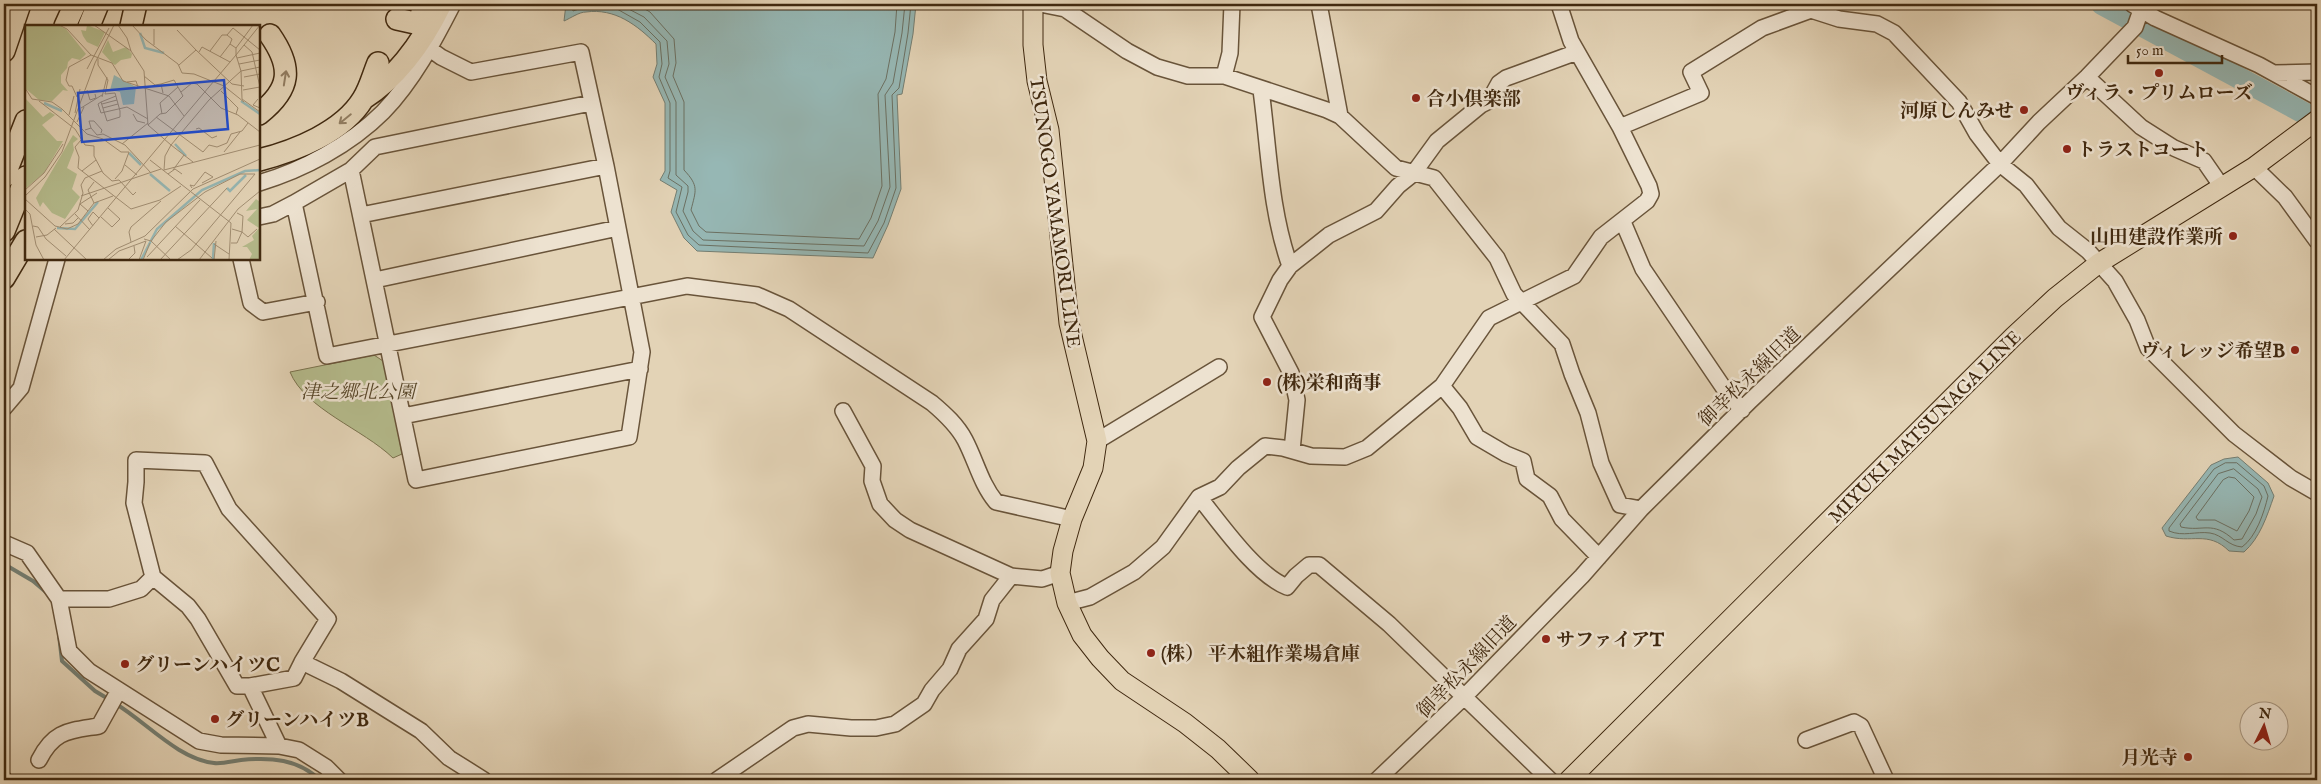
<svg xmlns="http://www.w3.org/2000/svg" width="2321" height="784" font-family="'IM FELL English','Noto Serif JP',serif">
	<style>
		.green { fill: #b5bc8d; stroke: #7a724e }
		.water { fill: #96b7b4; stroke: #747e72 }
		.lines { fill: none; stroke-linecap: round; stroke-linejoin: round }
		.shore { stroke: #6b7062; stroke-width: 1 }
		.stream { stroke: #747e72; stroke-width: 4 }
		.river { stroke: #96b7b4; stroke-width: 22 }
		.minor-casing { stroke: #69543a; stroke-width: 18 }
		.major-casing { stroke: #402910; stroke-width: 21 }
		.highway-casing { stroke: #402910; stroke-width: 24 }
		.minor { stroke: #ede2d0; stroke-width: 15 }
		.major { stroke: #e3d3b6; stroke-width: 19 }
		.highway { stroke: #e3d3b6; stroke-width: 21 }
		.oneway { stroke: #927e63 }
		.poi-dot { fill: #8f2418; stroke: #ede2d0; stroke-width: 2 }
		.labels { text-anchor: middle; stroke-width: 5; stroke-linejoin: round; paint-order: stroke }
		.poi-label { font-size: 19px; font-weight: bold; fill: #402910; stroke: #ede2d0; text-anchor: start }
		.street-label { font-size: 19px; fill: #402910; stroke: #ede2d0 }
		.park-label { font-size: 19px; font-style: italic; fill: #574629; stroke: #ede2d0 }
		.inset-river { fill: none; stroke: #96b7b4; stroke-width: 2.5 }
		.inset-road { fill: none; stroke: #a28f74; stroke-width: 1 }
		.view { fill: #1d4ed8; fill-opacity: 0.15; stroke: #1d4ed8; stroke-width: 2.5 }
		.inset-edge { fill: none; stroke: #402910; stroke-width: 2.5 }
	</style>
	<rect width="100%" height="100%" fill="#e3d3b6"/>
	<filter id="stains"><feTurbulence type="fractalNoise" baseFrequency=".004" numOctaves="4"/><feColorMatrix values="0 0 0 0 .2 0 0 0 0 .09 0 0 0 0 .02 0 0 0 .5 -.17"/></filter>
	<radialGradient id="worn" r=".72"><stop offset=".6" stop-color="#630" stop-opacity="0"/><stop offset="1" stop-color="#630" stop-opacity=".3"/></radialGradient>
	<path class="green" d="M374 355 386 363 402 454 393 458C363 429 305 409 290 372Z"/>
	<path class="water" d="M566 4H916L913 34 902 94 897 95 901 189 888 225 873 258 697 251 684 238 671 212 677 190 660 180 665 171V103L653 77 657 64 656 44C637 25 615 8 586 12 579 12 571 18 564 21Z
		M2238 457 2268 483 2274 496C2267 516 2260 538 2244 552L2229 551C2208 530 2191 544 2166 536L2162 528 2211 465 2224 459Z"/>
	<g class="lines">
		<path class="shore" d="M571 4 573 11 585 7 617 9 640 22 660 42 662 64 659 77 670 103V171L668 178 682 187 676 212 688 235 699 245 868 253 884 223 896 188 892 95 899 88 908 33 911 4
			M619 4 644 17 667 41 669 64 665 77 676 102V175L688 186V192L683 211 693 231 703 240 864 246 878 221 890 187 885 95 893 83 902 33 905 4
			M636 4 650 12 674 39 676 63 673 76 684 102V170C699 186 696 190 691 210L699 226 706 232 859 239 871 218 882 186 878 94 886 79 895 32 897 4
			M2237 463 2264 486 2268 496C2264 513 2256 537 2242 547 2228 546 2223 535 2210 533 2196 531 2183 537 2169 531V528L2214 469 2225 463Z
			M2234 469 2258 489 2262 497 2256 514 2242 539 2234 540C2212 520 2204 532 2181 527L2180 524 2218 474Z
			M2229 477 2235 478 2254 497 2249 511 2237 531 2215 520H2198L2196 517 2223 480Z"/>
		<path class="stream" d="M4 564 33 581 47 593
			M59 635 62 661 95 691 110 700
			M116 704C146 722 178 759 214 763 222 764 233 761 241 760 271 757 298 759 320 780"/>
		<path class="river" d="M2102 4 2317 120"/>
		<defs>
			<path id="minor" d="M1040 4 1065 9 1127 51 1157 67 1188 76H1224L1327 110 1340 116 1396 168 1434 178 1497 258 1514 294 1562 344 1572 374 1588 413 1601 463 1620 505 1641 509
				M1319 4 1340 116
				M2132 4 2155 18 2259 65 2317 97
				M430 49 441 57 471 72 581 52 606 166 642 352 629 437 416 480 351 170 375 147 591 103
				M2274 73 2317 72
				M1224 76 1230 53 1232 4
				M2087 77 2141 127 2174 148 2204 161 2222 187
				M1261 90C1269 149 1270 210 1290 266
				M1620 127 1701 93 1691 72 1762 28 1811 10 1839 19 1877 24 1894 33 1959 102 1977 134 2000 164 2026 185 2059 228 2088 251 2115 281 2137 320 2148 348 2234 434 2291 478 2317 493
				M2254 167 2285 197 2317 241
				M351 170 294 203 327 356 687 286 757 295 789 309 932 403C945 414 957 425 965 440 976 461 981 484 996 502L1072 519
				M259 183C303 170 350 145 383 112 413 81 434 41 453 4
				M361 215 606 166
				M259 217 273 214 294 203
				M1623 222 1643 269 1723 387 1742 410
				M241 259 251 303 263 312 317 302
				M375 280 618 228
				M1442 386 1460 408 1477 437 1506 454 1523 461 1527 479 1550 496 1562 519 1599 557
				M4 408 21 388 57 259
				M843 411 873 466 872 481 880 504 895 520 910 530 1011 576
				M403 416 640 369
				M1097 441 1219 367
				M1292 450 1297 400 1291 373 1262 317 1280 280 1290 266 1329 235 1376 211 1398 186 1413 174 1437 141 1481 105 1489 101 1499 83 1506 78 1577 52
				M1199 497C1221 524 1255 574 1287 587L1296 576 1309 565H1319L1389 624 1550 780
				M4 543 27 553 59 599 69 651 89 671 199 741 221 745 279 746 299 750 326 767 339 780
				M153 577 134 503 136 482V460L205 463 229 509 328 619 302 662
				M59 599H109L141 589 153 577 188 606 198 619 237 686H250L294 678 302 662 341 681 421 731 449 758 484 780
				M1067 603 1090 597 1134 572 1163 547 1199 497 1220 487 1238 468 1265 446 1283 448 1311 456 1345 457 1367 448 1442 386 1489 318 1574 276 1601 237 1647 201 1651 194 1649 186 1620 127 1571 41 1559 4
				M250 686 279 746
				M1806 740 1854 722 1861 726 1886 780
				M39 760C54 730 69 731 99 726L119 690
				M4 779V780
				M717 780 793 728 808 724 851 728H876L895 724 908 715 924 704 932 690 950 669 959 649 986 619 992 600 1011 576 1042 579 1060 573
				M1377 780 1464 697 1582 576 1641 509 1749 402 2000 164 2039 122 2087 77 2135 27 2141 10 2151 4"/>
			<path id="major" d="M1033 4V45L1037 81 1049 130 1069 323 1097 441 1093 468 1072 519 1063 551 1060 573 1067 603 1082 635 1100 658 1122 681 1185 723 1218 749 1250 780
				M1569 780 2013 337 2055 298 2099 263 2254 167 2317 120"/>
			<path id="highway" d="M397 19 415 23 421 16 424 4
				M65 26 75 4
				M89 26 98 4
				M131 26 136 4
				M4 51 20 4
				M363 99C399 76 423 41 441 4
				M259 114C291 89 293 68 270 35
				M259 160C295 151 343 132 363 99 370 88 373 75 378 63
				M4 177 26 121
				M4 231 26 177
				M4 278 26 241"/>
		</defs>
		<use href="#minor" class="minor-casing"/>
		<use href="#major" class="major-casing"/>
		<use href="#highway" class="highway-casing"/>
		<use href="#minor" class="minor"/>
		<use href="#major" class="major"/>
		<use href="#highway" class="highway"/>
	</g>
	<defs><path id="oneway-shaft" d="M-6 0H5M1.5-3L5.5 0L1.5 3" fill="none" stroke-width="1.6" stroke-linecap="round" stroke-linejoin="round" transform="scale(1.25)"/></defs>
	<g class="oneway">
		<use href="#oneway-shaft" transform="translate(285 78) rotate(-81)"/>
		<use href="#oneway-shaft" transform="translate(345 119) rotate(141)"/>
	</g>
	<g class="poi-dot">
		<circle cx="2159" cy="73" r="5"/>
		<circle cx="1416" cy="98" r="5"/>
		<circle cx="2024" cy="110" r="5"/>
		<circle cx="2067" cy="149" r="5"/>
		<circle cx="2233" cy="236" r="5"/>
		<circle cx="2295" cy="350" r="5"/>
		<circle cx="1267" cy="382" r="5"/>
		<circle cx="1546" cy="639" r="5"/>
		<circle cx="1151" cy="653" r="5"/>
		<circle cx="125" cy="664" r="5"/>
		<circle cx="215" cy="719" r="5"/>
		<circle cx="2188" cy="757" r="5"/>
	</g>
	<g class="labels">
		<g class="poi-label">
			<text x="2159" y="99" text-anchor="middle">ヴィラ・プリムローズ</text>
			<text x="1426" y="105">合小倶楽部</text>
			<text x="2014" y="117" text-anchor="end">河原しんみせ</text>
			<text x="2077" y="156">トラストコート</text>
			<text x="2223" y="243" text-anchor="end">山田建設作業所</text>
			<text x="2285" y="357" text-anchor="end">ヴィレッジ希望B</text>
			<text x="1277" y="389">(株)栄和商事</text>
			<text x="1556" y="646">サファイアT</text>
			<text x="1161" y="660">(株） 平木組作業場倉庫</text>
			<text x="135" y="671">グリーンハイツC</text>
			<text x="225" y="726">グリーンハイツB</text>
			<text x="2178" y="764" text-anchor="end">月光寺</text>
		</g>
		<g class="street-label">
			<text transform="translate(1056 212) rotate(82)" y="7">TSUNOGO YAMAMORI LINE</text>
			<text transform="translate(1749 376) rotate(-44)" y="7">御幸松永線旧道</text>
			<text transform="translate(1924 426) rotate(-45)" y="7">MIYUKI MATSUNAGA LINE</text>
			<text transform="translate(1466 666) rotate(-46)" y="7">御幸松永線旧道</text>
		</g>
		<g class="park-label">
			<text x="358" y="398">津之郷北公園</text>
		</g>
	</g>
	<g transform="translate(25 25)">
		<rect width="235" height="235" fill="#e3d3b6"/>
		<path d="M0 0H33L41 4 61 29 55 35 47 33 43 37 42 43 36 50V58L43 66 38 65 27 76 14 75 0 63ZM62 0 80 7 73 22 62 17 58 11 56 5 61 6ZM83 15 88 27 101 22 107 29 106 33 96 35 90 40 87 38 77 27ZM0 73 18 92 25 87 30 90 17 100 32 116H38L19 148 0 164ZM48 110 53 114 48 118 49 125 42 143 52 149 47 164 55 172 40 194 27 188 18 177 15 182 11 173ZM231 174 235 177V235H224L227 229 222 222H217L229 215 227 211 234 203 222 195 232 184 221 186Z" fill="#b5bc8d"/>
		<path d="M89 50 111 62 109 79 98 80 95 67 85 65Z" fill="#96b7b4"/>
		<path class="inset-river" d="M115 8 120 23 139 28M216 76 235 89M19 78 37 86M150 119 161 131M104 128 116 140M125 149 145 166M202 163 205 166 221 150M32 203 50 204 73 177M188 234 189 218M116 235 132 204 177 165 220 146 235 145"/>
		<path class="inset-road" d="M34 0 42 4 66 30 87 38 98 56 144 71 159 91M69 0 106 26 119 46 123 100 146 120M93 0 102 13 106 26M107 0 121 15 153 39 157 48 169 49 199 61 219 77M129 4V20M152 5 171 25M202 10 207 14 205 19 211 23M185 26 197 10H202L208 3 235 25M174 27 177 22 205 37M195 32 205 19M212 33 235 28M73 34V40L83 55 80 69M214 39 235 35M154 40 171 25 207 59 219 61M235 42 216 46 217 74 235 87M62 44 84 3M119 51 130 60 136 59M219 52 235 49M102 57 111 56 113 62M44 61 41 55 44 42 66 30M44 61H47L52 72M0 63 7 74 27 77 37 84 62 109 78 114 96 127H104M62 65 65 75 71 73 70 69M218 65 235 62 227 27 219 20M196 66 213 83 211 89M156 67 167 58 172 59 196 83 213 90 235 107M80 69 90 68 95 86V92L82 96 76 77 91 71M77 72 82 52M233 74 228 80 235 83M14 76 50 104 60 120 69 121V131L78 148 87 156 94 155 108 170 111 167M76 77 73 79 76 88 102 82 123 94M77 79 92 75M56 83 77 70M78 83 93 79M50 88 55 64M108 89 112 96 120 98M137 89 135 78 153 62M44 90 49 71M131 92 178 127 184 120 192 122 202 118 206 109 217 106 223 98M52 97 59 82M123 100 135 89 141 88 158 71 149 55 136 59 138 68M66 103 64 96H69L77 105 76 108M171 104 174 103 187 113 192 111M60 105 66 103 72 110 78 109 100 120 126 148M140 114 211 30V23L228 0M56 115 50 122 54 132 53 143 106 184 135 175 156 161M97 119 123 98M146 120 168 137M199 127 215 107M125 135 206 198 204 235M100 140 112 150M139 145 235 120M139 145 140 131 146 120 184 75 216 46 211 30 235 0M148 145 159 130M57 146 71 135M143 149 150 144 157 149M90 154 97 146 104 127M69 157 63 165 69 178M167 163 165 160 169 161 180 147 188 152 177 158M0 165 19 148 38 119M0 171 20 152 37 127 70 38 89 0M56 171 136 144M0 174 30 201 42 204 53 199 69 178 88 171M0 184 5 189 11 220 19 235M63 186 55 179 72 168M212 188 218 191 217 207 223 212 232 204M50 189 65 205M76 192 87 202 95 194 83 183M40 199 48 198 53 193M8 201 13 202 21 214 41 231M68 201 63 194 68 187 74 193M150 201 187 233M35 202 53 185 58 168 56 160 60 153 77 146M29 204 62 235M11 212 22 210 31 203M119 214 126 216 146 235M126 216 141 197 180 167 215 149H230M106 217 104 207 106 202 136 176M206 218H212L217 207 207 204M189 219 204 229M122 232 175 175M39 235 140 114M78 235 91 224 120 211 168 164 235 134M83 235 94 226 121 216M103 235 110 228 109 221M114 235 121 216M118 235 125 218M135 235 202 163M152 235 166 225 230 149M174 235 213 184 235 166M189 235 191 216"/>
		<path class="view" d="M199 55 203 104 57 117 53 68Z"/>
		<rect width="235" height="235" class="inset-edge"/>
	</g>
	<rect width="2321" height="784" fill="none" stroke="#e3d3b6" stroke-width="20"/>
	<rect x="5" y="5" width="2311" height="774" fill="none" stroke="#402910" stroke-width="2.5"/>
	<rect x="10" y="10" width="2301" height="764" fill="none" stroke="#402910"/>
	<g transform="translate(2264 726) rotate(5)"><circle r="24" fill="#ede2d0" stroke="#a89883"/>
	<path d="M0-4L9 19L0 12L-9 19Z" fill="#8f2418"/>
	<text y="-8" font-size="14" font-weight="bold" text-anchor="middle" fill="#402910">N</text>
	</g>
	<path d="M2128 55v8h94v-8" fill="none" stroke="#402910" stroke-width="2.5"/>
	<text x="2136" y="55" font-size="15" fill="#402910" stroke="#ede2d0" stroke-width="4" paint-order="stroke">50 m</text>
	<rect width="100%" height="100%" filter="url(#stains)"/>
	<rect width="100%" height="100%" fill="url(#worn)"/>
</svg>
